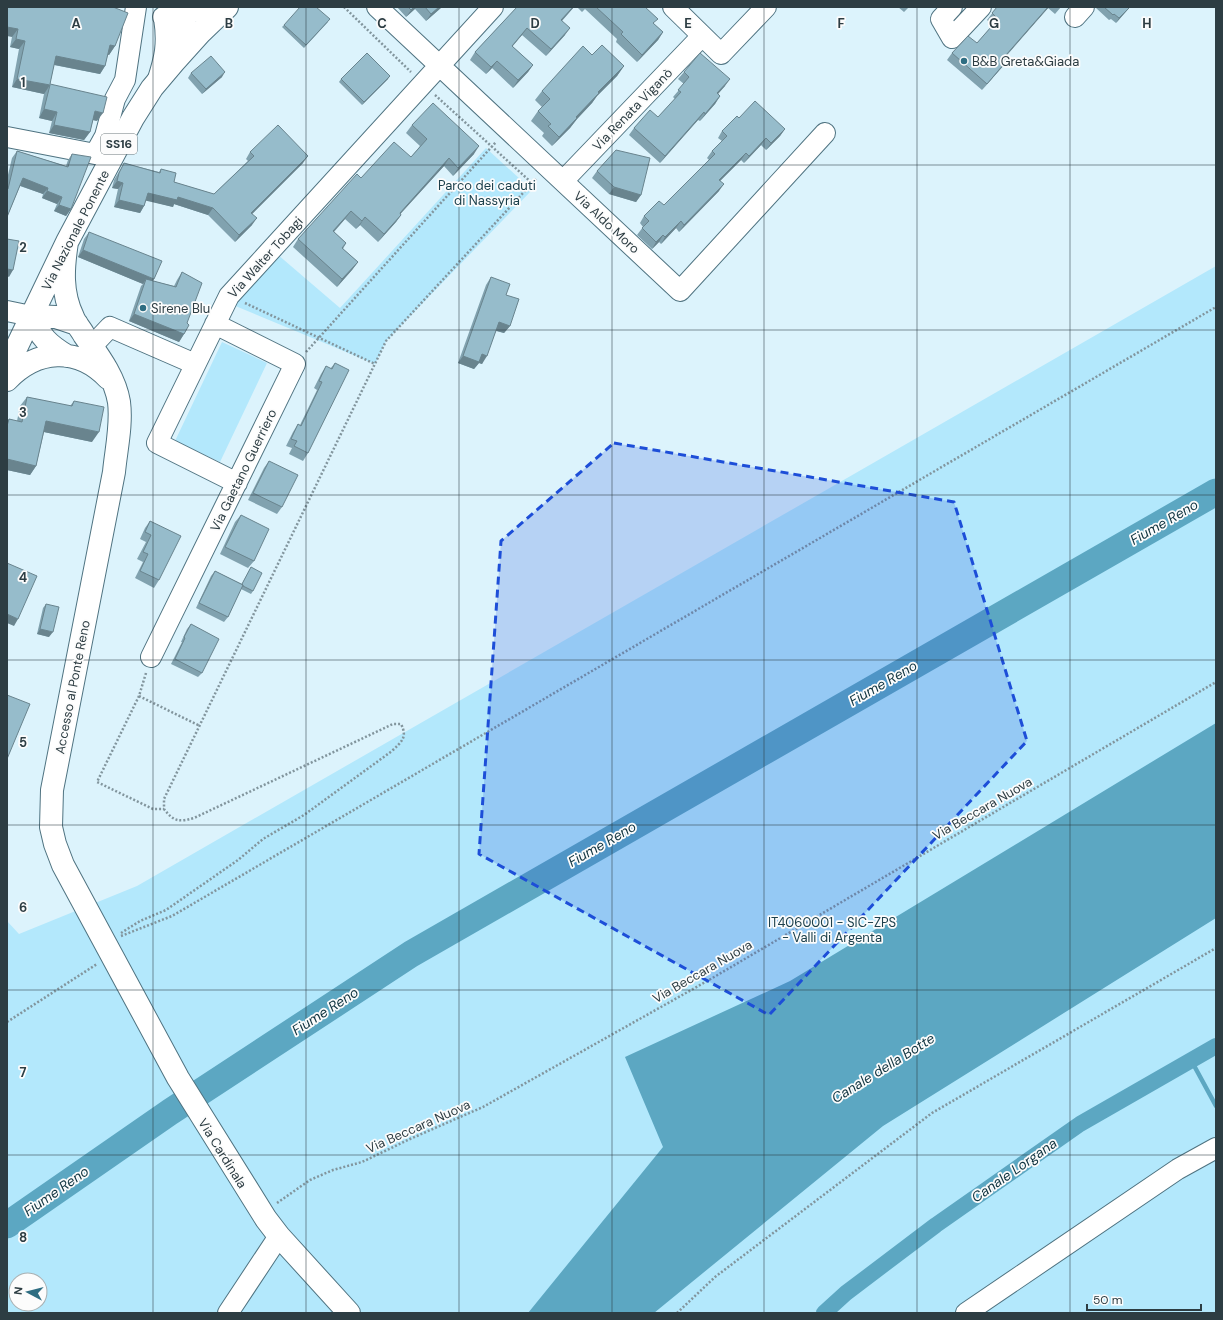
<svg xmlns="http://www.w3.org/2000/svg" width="1223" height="1320" font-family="'DM Sans',sans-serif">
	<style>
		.green { fill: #b3e8fc; fill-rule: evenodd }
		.water { fill: #5ca7c2 }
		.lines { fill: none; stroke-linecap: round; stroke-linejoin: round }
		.stream { stroke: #5ca7c2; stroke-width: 4.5 }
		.canal { stroke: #5ca7c2; stroke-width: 16 }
		.river { stroke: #5ca7c2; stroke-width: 27 }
		.minor-casing { stroke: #4f7381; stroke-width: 22 }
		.major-casing { stroke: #4f7381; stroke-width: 24 }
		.path { stroke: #82959d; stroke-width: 2.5; stroke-dasharray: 2 2; stroke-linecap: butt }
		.minor { stroke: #fff; stroke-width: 20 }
		.major { stroke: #fff; stroke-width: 22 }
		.wall { fill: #81a2af }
		.shaded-wall { fill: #69848e }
		.building { fill: #96bccb; stroke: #69848e }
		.marked { fill: #1d4ed8; fill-opacity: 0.2; stroke: #1d4ed8; stroke-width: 3; stroke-dasharray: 8 5; stroke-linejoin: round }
		.grid { fill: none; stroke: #2d3d43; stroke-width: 1; stroke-opacity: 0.55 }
		.poi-dot { fill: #2e6d82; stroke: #fcfcfc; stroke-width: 1.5 }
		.labels { text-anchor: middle; stroke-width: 3.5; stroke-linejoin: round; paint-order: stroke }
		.shield { fill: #fcfcfc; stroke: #6b767a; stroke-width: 1 }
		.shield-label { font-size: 12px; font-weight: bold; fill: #2d3d43 }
		.poi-label { font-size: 13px; fill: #2d3d43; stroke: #fcfcfc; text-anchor: start }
		.street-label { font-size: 13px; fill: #2d3d43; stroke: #fcfcfc }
		.park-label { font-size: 13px; fill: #1c404c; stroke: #fcfcfc }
		.water-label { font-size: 14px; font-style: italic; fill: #0f333f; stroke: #fcfcfc }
		.grid-label { font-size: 13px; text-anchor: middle; font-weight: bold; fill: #2d3d43; stroke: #fcfcfc; stroke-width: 3.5; stroke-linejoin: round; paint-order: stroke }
	</style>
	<rect width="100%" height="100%" fill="#dcf3fc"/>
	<path class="green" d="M486 148 532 190 386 341 375 364 233 305 277 254 340 308Z
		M1216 266V1313H7V921L19 934 137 886ZM16 1280H40V1304H16Z
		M222 342 267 363 220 462 175 441Z"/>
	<path class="water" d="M1216 723V918L883 1126 654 1313H528L663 1147 625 1057 790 981Z"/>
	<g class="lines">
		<path class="stream" d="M1191 1060 1216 1106"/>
		<path class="canal" d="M824 1313 846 1293 936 1225 1080 1124 1216 1046"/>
		<path class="river" d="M7 1225 170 1112 411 954 1216 492"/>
		<defs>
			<path id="minor" d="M178 7 190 12 204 11 221 7
				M377 7 680 291 825 133
				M673 7 721 54 766 7
				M952 7 941 19 952 38 981 7
				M163 17C170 30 177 39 191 42L189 27 176 7
				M1075 17 1084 7
				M157 82C165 58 168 44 164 18
				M7 137 95 154 105 136 115 99 125 80 136 7
				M563 181 702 36
				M7 311 31 316
				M92 346 110 327 195 364
				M237 483 157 443 229 296 493 7
				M151 657 295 364 215 324
				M228 1313 279 1236
				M966 1313 1178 1169 1216 1148"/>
			<path id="major" d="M67 242C63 268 61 292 73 317 75 323 81 329 84 335 98 355 115 377 119 402 122 425 116 450 114 472L52 790 51 827 55 844 63 865 178 1078 266 1219 279 1236 349 1313
				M31 316C41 337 47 344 67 356
				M31 316 56 317 77 324
				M7 367 67 242 133 118 152 88 174 62 201 32 227 7
				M7 380C37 349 77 346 108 378"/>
		</defs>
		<use href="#minor" class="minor-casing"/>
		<use href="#major" class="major-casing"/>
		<path class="path" d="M344 7 411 72
			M435 95 532 183
			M245 303 375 364
			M306 352 496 142
			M146 673 139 696 97 782 153 809H164
			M139 696 200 726
			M121 933 140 921 166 910 238 860 263 839 304 815 392 751C401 742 408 738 401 724H393L194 818C179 822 174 822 164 809V799L386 341 536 179
			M121 936 172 916 1216 307
			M7 1022 97 964
			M277 1203 310 1180 333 1170 362 1162 410 1139 483 1107 709 980 1216 682
			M677 1313 715 1277 932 1113 1216 948"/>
		<use href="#minor" class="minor"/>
		<use href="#major" class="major"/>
	</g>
	<path class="wall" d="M7 7 115 46 109 55 108 54 105 66 100 74 54 65 50 84 97 121 93 120 90 132 84 140 49 133 52 121 39 118 44 94 12 87 19 49 10 47 12 37Z
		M397 7H442L426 21 415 9 406 17Z
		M517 7H574L562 21 565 35 546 56 522 35 512 46 533 65 528 72 513 88 492 68 486 74 470 60 475 52Z
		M577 7H645L654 24 663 32 658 40 637 62 616 42 617 39 585 9 582 12Z
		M898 7H909L904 12Z
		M997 7H1061L1055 14 1048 8 1006 55 1004 65 982 90 947 60 952 53 977 43 993 25 987 20Z
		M1097 7H1130L1116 23 1111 19 1109 20 1096 8Z
		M328 22 304 48 282 27 284 25Z
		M592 55 624 66 617 76 597 96 592 103 577 119 570 128 552 146 542 136 544 133 531 121 538 111 542 107 535 100 542 91Z
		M684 72 725 86 717 94 720 96 715 104 700 121 698 120 660 163 629 135 634 128 658 117 675 99 673 97 684 84 678 79Z
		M191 73 222 77 202 94 188 78Z
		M341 79H388L362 105 339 82Z
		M739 118 785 129 780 136 766 150 761 145 744 163 741 160 720 181 719 191 679 232 676 228 661 244 659 242 652 249 637 235 643 227 640 223 644 216 664 205 709 160 707 158 712 151 722 141 718 138 722 131Z
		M412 125 474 154 453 176 444 166 400 214 401 215 396 222 378 242 360 225 356 229 345 219 334 232 346 243 343 249 358 262 352 270 337 287 293 247 298 239 361 178 411 157 420 146 406 133Z
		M17 151 66 166 68 160 72 154 71 209 66 216 54 211 57 204 42 198 43 194 20 186 7 217V179L12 158Z
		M250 152 303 163 252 214V225L235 242 208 215 174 204 173 207 146 200 144 206 140 213 114 207 118 189 112 188 114 180 120 170 124 163 159 172 161 169 174 182 214 194 248 161 246 159Z
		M597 171 641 195 636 202 609 194 592 178Z
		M89 232 153 281 174 286 177 280 182 272 187 323 184 334 179 342 129 321 141 286 143 284 78 257 84 239Z
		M491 277 506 295 510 326 504 333 496 331 482 364 479 363 474 369 458 363 486 285Z
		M335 363 308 453 303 461 289 454 292 448 286 446 293 432 298 424 300 425 317 390 314 388 321 374 326 366 330 369Z
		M27 397 70 406 74 401 92 442 44 432 36 466 30 475 7 470V421L9 419 17 421 20 406Z
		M269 461 282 507 277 514 248 500 264 468Z
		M241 515 254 561 248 568 220 554 235 522Z
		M150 521 159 580 154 588 135 578 143 562 137 559 146 542 140 539 145 528Z
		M251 567 253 591 251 594 241 589 228 617 224 622 196 608 211 576 215 571 242 584Z
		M46 604 49 637 37 634 43 608Z
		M191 624 202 673 198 677 171 664 182 642H181L187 629Z"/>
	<path class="shaded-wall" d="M414 7H417L406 17 411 10Z
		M439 7H442L426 21 431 14Z
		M573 7H574L556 27 561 20Z
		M1048 7H1049L1001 62 1006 55Z
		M1130 7 1116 23 1119 18Z
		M7 27 18 29 12 37 7 36Z
		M527 28 522 35 507 53 512 46Z
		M570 28 565 35 546 56 551 49Z
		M663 32 658 40 637 62 642 55Z
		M16 39 25 41 19 49 10 47Z
		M110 45 115 46 109 55 104 54Z
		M56 56 105 66 100 74 50 64Z
		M1009 58 1004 65 982 90 987 84Z
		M497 61 492 68 486 74 491 67Z
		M533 65 528 72 513 88 518 80Z
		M624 66 617 76 597 96 592 103 577 119 570 128 552 146 559 137 576 117 598 92Z
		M225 72 222 77 202 94 206 89Z
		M390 76 388 79 362 105 364 102Z
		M17 79 50 85 44 94 12 87Z
		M730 79 725 86 712 101 717 93Z
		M720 96 715 104 700 121 705 114Z
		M44 109 57 112 52 121 39 118Z
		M95 111 103 113 97 121 89 119Z
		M704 112 698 120 660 163 665 156Z
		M54 125 90 132 84 140 49 133Z
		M785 129 780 136 766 150 771 143Z
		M766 138 761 145 744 163 749 156Z
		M479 146 474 154 453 176 458 168Z
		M746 153 741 160 714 187 719 180Z
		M308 156 303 163 247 219 251 213Z
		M449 158 444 166 394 221 400 213Z
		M23 178 48 188 43 194 18 185Z
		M117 181 123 183 118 189 112 188Z
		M724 184 719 191 679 232 684 225Z
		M614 187 641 195 636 202 609 194Z
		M47 191 62 197 57 204 42 198Z
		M148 193 178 197 213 208 208 215 174 204 173 207 143 200Z
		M119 200 144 206 140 213 114 207Z
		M59 205 71 209 66 216 54 211Z
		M351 211 345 219 327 239 333 231Z
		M401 215 396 222 378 242 384 234Z
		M365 217 360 225 356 229Z
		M257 218 252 225 235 242 239 235Z
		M681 221 676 228 661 244 665 237Z
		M663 235 659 242 652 249 656 242Z
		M83 250 154 279 149 286 146 279 143 284 78 257Z
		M358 262 352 270 337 287 342 279Z
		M7 269 13 270 9 277 7 276Z
		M134 314 184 334 179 342 129 321Z
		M499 322 510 326 504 333 494 330Z
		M482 354 487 356 482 364 479 363 474 369 458 363 463 356Z
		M46 421 99 432 92 442 39 431Z
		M7 459 36 466 30 475 7 470Z
		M7 614 18 619 14 626 7 623Z
		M40 629 53 632 49 637 37 634Z"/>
	<path class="building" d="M7 7H113L128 13 115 46 110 45 105 66 56 56 50 84 107 97 103 113 95 111 90 132 54 125 57 112 44 109 50 85 17 79 25 41 16 39 18 29 7 27Z
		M300 7H316L330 19 306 45 284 25Z
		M408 7H414L411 10Z
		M425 7H439L431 14Z
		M517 7H573L561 20 570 28 551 49 527 28 512 46 533 65 518 80 497 61 491 67 475 52Z
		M596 7H645L658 19 653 23 663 32 642 55 621 34 623 32Z
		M997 7H1048L1006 55 1009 58 987 84 952 53 968 36 977 43 998 19 992 13Z
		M1104 7H1130L1119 18 1114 14 1113 15Z
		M602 45 624 66 598 92 599 93 576 117 577 118 559 137 548 126 551 124 538 111 550 99 542 91 583 46 592 55Z
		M367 53 390 76 364 102 341 79Z
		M700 53 730 79 717 93 720 96 705 114 704 112 665 156 634 128 650 110 658 117 681 92 678 90 689 77 684 72Z
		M211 56 225 72 206 89 191 73Z
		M755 101 785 129 771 143 766 138 749 156 746 153 719 180 724 184 684 225 681 221 665 237 663 235 656 242 642 228 649 221 644 216 659 201 664 205 715 154 712 151 727 136 722 131 737 116 739 118Z
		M433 103 479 146 458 168 449 158 400 213 401 215 384 234 365 217 362 221 351 211 333 231 346 243 342 248 358 262 342 279 298 239 357 174 361 178 394 142 411 157 427 139 412 125Z
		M278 125 308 156 251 213 257 218 239 235 213 208 178 197 177 200 148 193 144 206 119 200 123 183 117 181 119 173 124 163 160 173 161 169 176 173 174 182 214 194 254 156 250 152Z
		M616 150 650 158 641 195 614 187 597 171Z
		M17 151 68 167 72 154 91 157 71 209 59 205 62 197 47 191 48 188 23 178 7 217V188L8 189Z
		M89 232 162 261 154 279 83 250Z
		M7 239 19 241 13 270 7 269Z
		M182 272 202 283 187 323 189 325 184 334 134 314 146 279 176 287Z
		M491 277 510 284 506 295 519 299 510 326 499 322 487 356 482 354 479 362 463 356Z
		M335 363 349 370 308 453 294 446 297 441 291 439 298 424 301 426 322 382 319 381 326 366 332 369Z
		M27 397 72 406 74 401 104 407 99 432 46 421 36 466 7 459V426L9 419 22 422Z
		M269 461 298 475 282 507 253 493Z
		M241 515 269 529 254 561 225 547Z
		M150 521 181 536 159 580 140 571 148 554 143 552 151 535 145 532Z
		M7 563 37 576 18 619 7 614Z
		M251 567 262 573 253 591 243 586V585L242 584Z
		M215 571 243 585 228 617 199 603Z
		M46 604 59 607 53 632 40 629Z
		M191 624 219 639 202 673 175 659 185 638 184 637Z
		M7 695 30 704 7 759Z"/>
	<path class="marked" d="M614 443 954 502 1027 741 769 1015 479 854 501 541Z"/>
	<path class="grid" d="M153 7V1313M306 7V1313M459 7V1313M612 7V1313M764 7V1313M917 7V1313M1070 7V1313M7 165H1216M7 330H1216M7 495H1216M7 660H1216M7 825H1216M7 990H1216M7 1155H1216"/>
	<g class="poi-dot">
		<circle cx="964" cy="61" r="4"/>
		<circle cx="143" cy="308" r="4"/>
	</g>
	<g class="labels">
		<rect class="shield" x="101" y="134" width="36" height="20" rx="3"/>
		<g class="shield-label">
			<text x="119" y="148">SS16</text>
		</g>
		<g class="poi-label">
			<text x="972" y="66">B&amp;B Greta&amp;Giada</text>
			<text x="151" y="313">Sirene Blu</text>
		</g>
		<g class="street-label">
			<text transform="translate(632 109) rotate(-46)" y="5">Via Renata Viganò</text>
			<text transform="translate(607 222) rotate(43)" y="5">Via Aldo Moro</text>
			<text transform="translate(75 230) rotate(-63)" y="5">Via Nazionale Ponente</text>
			<text transform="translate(265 257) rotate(-48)" y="5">Via Walter Tobagi</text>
			<text transform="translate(243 470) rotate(-64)" y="5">Via Gaetano Guerriero</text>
			<text transform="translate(72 687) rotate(-79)" y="5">Accesso al Ponte Reno</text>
			<text transform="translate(982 808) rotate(-30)" y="5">Via Beccara Nuova</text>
			<text transform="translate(702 971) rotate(-30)" y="5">Via Beccara Nuova</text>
			<text transform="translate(418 1126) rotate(-24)" y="5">Via Beccara Nuova</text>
			<text transform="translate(223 1153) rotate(58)" y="5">Via Cardinala</text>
		</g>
		<g class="park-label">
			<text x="487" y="190">Parco dei caduti<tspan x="487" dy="15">di Nassyria</tspan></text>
			<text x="832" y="927">IT4060001 - SIC-ZPS<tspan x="832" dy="15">- Valli di Argenta</tspan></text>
		</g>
		<g class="water-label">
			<text transform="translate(1164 522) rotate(-30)" y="5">Fiume Reno</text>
			<text transform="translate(883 683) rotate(-30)" y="5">Fiume Reno</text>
			<text transform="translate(602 844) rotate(-30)" y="5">Fiume Reno</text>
			<text transform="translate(325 1011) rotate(-33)" y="5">Fiume Reno</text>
			<text transform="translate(883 1068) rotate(-32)" y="5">Canale della Botte</text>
			<text transform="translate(1014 1170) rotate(-35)" y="5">Canale Lorgana</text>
			<text transform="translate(56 1191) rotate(-35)" y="5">Fiume Reno</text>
		</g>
	</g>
	<g class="grid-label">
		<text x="76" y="28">A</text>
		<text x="229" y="28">B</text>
		<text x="382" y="28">C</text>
		<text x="535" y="28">D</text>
		<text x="688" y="28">E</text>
		<text x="841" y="28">F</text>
		<text x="994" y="28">G</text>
		<text x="1147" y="28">H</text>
		<text x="23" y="87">1</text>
		<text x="23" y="252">2</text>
		<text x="23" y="417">3</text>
		<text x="23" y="582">4</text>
		<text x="23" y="747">5</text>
		<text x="23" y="912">6</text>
		<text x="23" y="1077">7</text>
		<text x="23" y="1242">8</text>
	</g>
	<rect width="1223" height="1320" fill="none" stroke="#2d3d43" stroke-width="16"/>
	<g transform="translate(28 1292) rotate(277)"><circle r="19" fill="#fcfcfc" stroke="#a9b0b2"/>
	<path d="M0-3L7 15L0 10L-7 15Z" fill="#2e6d82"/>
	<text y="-6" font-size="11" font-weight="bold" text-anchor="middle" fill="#2d3d43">N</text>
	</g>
	<path d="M1087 1304v6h114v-6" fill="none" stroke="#2d3d43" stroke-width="2"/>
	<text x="1093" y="1304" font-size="12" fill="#2d3d43" stroke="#fcfcfc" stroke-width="3" paint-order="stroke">50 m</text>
</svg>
